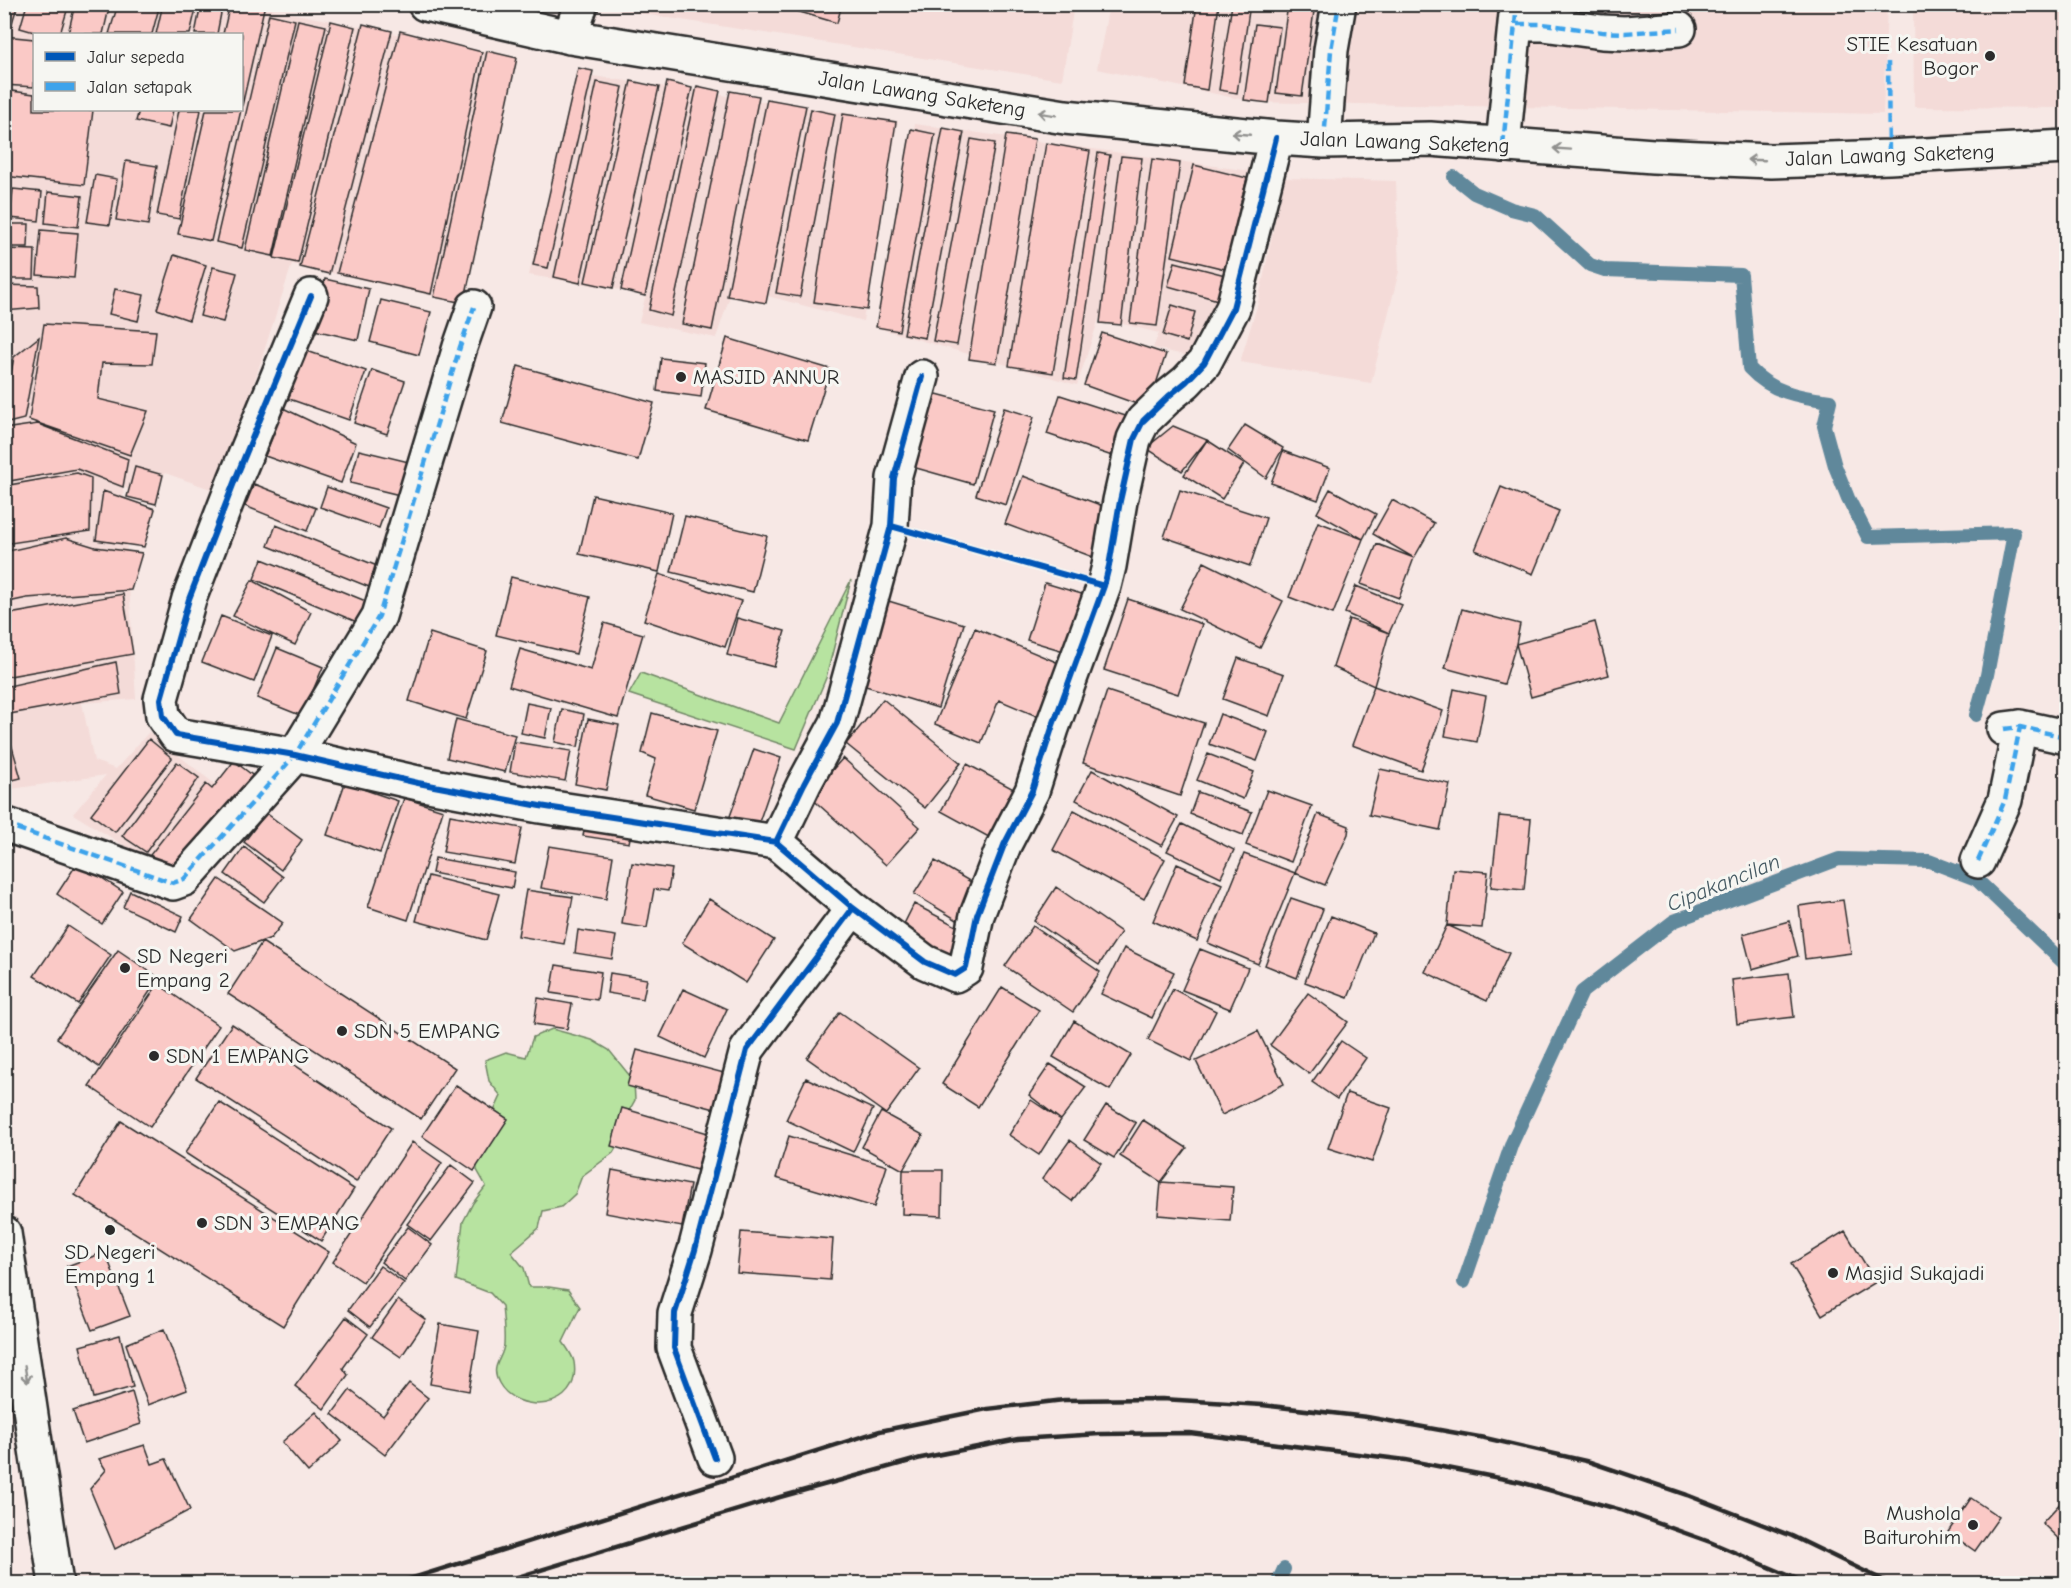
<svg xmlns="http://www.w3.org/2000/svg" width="2071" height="1588" font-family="'Comic Neue',sans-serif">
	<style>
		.built { fill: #f4dbd8; fill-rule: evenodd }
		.green { fill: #b7e3a0; stroke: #718766; stroke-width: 1.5 }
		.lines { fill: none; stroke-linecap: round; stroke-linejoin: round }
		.stream { stroke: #61889b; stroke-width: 14 }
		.building { fill: #fac9c6; stroke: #2b2b2b; stroke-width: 1.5 }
		.minor-casing { stroke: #2b2b2b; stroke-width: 38 }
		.secondary-casing { stroke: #2b2b2b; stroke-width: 38 }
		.minor { stroke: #f6f6f2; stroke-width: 33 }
		.secondary { stroke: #f6f6f2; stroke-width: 33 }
		.rail { stroke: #2b2b2b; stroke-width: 4.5 }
		.quiet { stroke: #3ea3eb; stroke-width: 4.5; stroke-dasharray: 9 4.5; stroke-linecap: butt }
		.cycleway-casing { stroke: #f6f6f2; stroke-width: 10 }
		.cycleway { stroke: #0057b8; stroke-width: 6 }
		.oneway { stroke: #90908e }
		.poi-dot { fill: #2b2b2b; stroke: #f6f6f2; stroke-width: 2 }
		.labels { text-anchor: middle; stroke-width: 6; stroke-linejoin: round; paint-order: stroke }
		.poi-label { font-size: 21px; fill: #2b2b2b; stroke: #f6f6f2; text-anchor: start }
		.street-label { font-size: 21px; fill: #2b2b2b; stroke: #f6f6f2 }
		.water-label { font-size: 22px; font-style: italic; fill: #465a63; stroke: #f6f6f2 }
	</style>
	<rect width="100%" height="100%" fill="#f7e8e5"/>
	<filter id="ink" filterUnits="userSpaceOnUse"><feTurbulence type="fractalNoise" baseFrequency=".0167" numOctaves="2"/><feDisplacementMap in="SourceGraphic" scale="12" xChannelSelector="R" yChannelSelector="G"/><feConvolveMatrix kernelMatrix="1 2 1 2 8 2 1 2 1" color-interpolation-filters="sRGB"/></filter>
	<g filter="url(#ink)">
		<path class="built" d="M619 4 1074 5 1062 80 618 10Z
			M5 5H251L517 58 464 303 292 264 219 492 165 473 155 502 123 487 136 699 82 703 94 761 116 769 149 732 240 804 177 878 73 814 106 775 5 790ZM34 34H242V110H34Z
			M1109 5H1887L1883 114 1254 102 1097 69Z
			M1913 5H2066V108L1914 107Z
			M579 74 898 121 863 321 733 287 716 338 639 322 646 294 529 275Z
			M915 124 1264 173 1227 307 1189 356 1153 348 1159 333 1099 318 1077 385 881 329Z
			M1284 178 1396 181 1399 271 1371 383 1240 362 1258 303Z"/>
		<path class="green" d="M851 580 826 678 796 749 629 694 641 673 779 723Z
			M552 1029 592 1040 609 1050 634 1081 635 1100 625 1118 623 1136 613 1153 582 1176 575 1194 561 1207 543 1211 539 1228 511 1252 524 1268 529 1287H549L568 1290 580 1307 563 1342C567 1348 573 1356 574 1362 582 1412 516 1415 499 1383 489 1365 504 1358 504 1344 505 1332 503 1319 502 1306L490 1293 456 1280 463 1222 473 1203 486 1186 477 1170 476 1150 501 1096 489 1081 485 1060 506 1052 526 1057 533 1037Z"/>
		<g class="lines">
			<path class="stream" d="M1454 177 1474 193 1511 209 1535 215 1590 265 1605 270 1741 275 1749 368C1771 392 1799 397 1830 401L1824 426 1835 466 1848 498 1868 537 2014 533 1987 675 1976 715
				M1464 1282 1512 1143 1582 992 1674 921 1839 859 1929 861 1976 879 2066 965
				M1277 1584 1284 1569"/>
		</g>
		<path class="building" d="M4 4H18L12 23 4 22Z
			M27 4H69L60 34H41L20 28Z
			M75 4H110L103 34H68Z
			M118 4H160L152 34H109Z
			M163 4H197L190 34H156Z
			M201 4 222 8 217 34H195Z
			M230 4H265L242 106V34H223Z
			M773 4H842L837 23Z
			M1197 4H1219L1207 90 1185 86Z
			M1232 4H1250L1237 93 1219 90Z
			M1288 4H1315L1302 96 1276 93Z
			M269 14 295 20 242 248 216 242Z
			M298 20 326 26 273 256 245 250Z
			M331 21 355 27 298 263 274 258Z
			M363 24 392 31 329 274 300 267Z
			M1255 24 1280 27 1269 103 1244 100Z
			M400 31 482 52 431 294 337 273Z
			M4 36 34 39V87L4 85Z
			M487 51 517 58 464 303 434 297Z
			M578 68 593 71 548 268 533 265Z
			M631 81 659 87 613 288 585 282Z
			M597 82 623 87 580 283 554 277Z
			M667 82 692 88 645 296 621 290Z
			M697 86 720 91 671 316 649 310Z
			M4 90 34 94V110H93L84 185 4 176Z
			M730 91 759 96 712 330 682 324Z
			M767 99 806 106 766 303 727 296Z
			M811 109 835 114 800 297 776 293Z
			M139 110H173L169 128 136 121Z
			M179 110H201L179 219 157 215Z
			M206 110H241L211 241 178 234Z
			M843 114 896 122 867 310 814 302Z
			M943 128 964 132 925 338 904 334Z
			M911 129 935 134 899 331 876 327Z
			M1006 135 1035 139 997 363 969 359Z
			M971 139 995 143 957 345 933 341Z
			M1046 143 1090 151 1053 373 1009 366Z
			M1098 153 1110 155 1076 380 1064 378Z
			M1121 156 1142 158 1121 325 1100 323Z
			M1152 159 1180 163 1157 326 1130 323Z
			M126 161 157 166 148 225 116 220Z
			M1194 165 1247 178 1225 269 1172 256Z
			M95 175 117 179 110 225 87 222Z
			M13 189 42 192 39 221 10 218Z
			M48 192 82 196 78 227 45 223Z
			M4 224H29L28 247H4Z
			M41 230 78 233 74 278 37 275Z
			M4 249 35 250 34 279H4Z
			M174 255 206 265 189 320 157 309Z
			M1175 262 1233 277 1225 302 1168 286Z
			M213 267 237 273 223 322 200 316Z
			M325 279 369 289 358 340 314 330Z
			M4 285 38 286 39 308 4 311Z
			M115 289 144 295 138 321 109 314Z
			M381 300 431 312 419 355 370 342Z
			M1172 305 1195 312 1187 342 1163 335Z
			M44 324 156 331 152 364 102 363 98 399 148 411 130 455 29 420Z
			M1102 333 1166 354 1148 408 1084 385Z
			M39 337 24 419 4 424V409L14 357Z
			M727 338 830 369 808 440 706 410Z
			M292 346 366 371 349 420 275 394Z
			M661 358 705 363 701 397 657 391Z
			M518 366 654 403 638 460 502 423Z
			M372 370 405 381 387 434 354 423Z
			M929 392 994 409 973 484 909 466Z
			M1060 395 1135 419 1121 459 1047 434Z
			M283 408 356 443 341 483 265 456Z
			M1004 408 1034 417 1006 505 976 495Z
			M38 424 128 459 123 487 77 469 4 482V429Z
			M1245 425 1283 448 1266 478 1228 450Z
			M1173 426 1207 440 1182 471 1146 448Z
			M1207 440 1244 464 1222 499 1184 475Z
			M359 450 413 463 404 496 350 483Z
			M1283 451 1330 468 1318 500 1271 483Z
			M135 467 163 475 156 504 127 497Z
			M77 473 91 478 90 531 4 544V486Z
			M1023 476 1111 509 1093 557 1005 524Z
			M254 484 316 508 307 531 245 506Z
			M327 487 386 508 379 528 320 507Z
			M1501 487 1559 511 1533 574 1475 550Z
			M1330 489 1376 514 1363 539 1317 513Z
			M1180 490 1266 518 1250 566 1164 537Z
			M103 491 155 509 144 547 96 540Z
			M593 495 672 513 659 572 579 554Z
			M1392 500 1434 523 1414 558 1373 534Z
			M685 516 767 536 753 592 671 572Z
			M1318 522 1363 539 1333 614 1289 597Z
			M276 525 387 570 379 591 268 546Z
			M66 538 95 547 142 553 131 590 27 598 4 603V552Z
			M1377 544 1414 558 1399 598 1361 584Z
			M262 559 373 604 364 625 254 579Z
			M1204 562 1283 601 1260 648 1180 609Z
			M659 574 741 601 725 647 644 620Z
			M511 577 590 597 576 654 496 635Z
			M252 580 311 612 295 645 233 616Z
			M1045 583 1095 598 1077 655 1027 640Z
			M1356 586 1402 605 1389 633 1345 613Z
			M123 594 133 654 4 677V615Z
			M882 599 964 624 938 708 856 683Z
			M1128 599 1202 624 1178 694 1104 670Z
			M1462 609 1520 624 1516 644 1504 684 1445 668Z
			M221 616 272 636 254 682 202 662Z
			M737 618 785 631 774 667 727 655Z
			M1349 619 1389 633 1374 686 1333 667Z
			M1595 622 1609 675 1531 697 1516 644Z
			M604 623 643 634 618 718 509 686 520 649 591 670Z
			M975 628 1061 664 1039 717 999 700 981 743 935 724Z
			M430 633 487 651 466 719 409 701Z
			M277 648 323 667 302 716 257 698Z
			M1238 658 1284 674 1269 716 1223 699Z
			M116 662 121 694 4 715V687Z
			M1374 686 1443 711 1421 770 1352 745Z
			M1454 689 1486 696 1477 742 1445 736Z
			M1107 691 1204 723 1180 796 1083 763Z
			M883 699 961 763 925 808 846 744Z
			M527 703 551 708 545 738 521 733Z
			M562 709 584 714 578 747 555 742Z
			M652 713 717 731 694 809 645 795 656 759 642 753Z
			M1220 714 1268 732 1257 761 1209 744Z
			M456 719 515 735 505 772 447 758Z
			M588 719 619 725 606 790 575 784Z
			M4 726H6L21 778 4 782Z
			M149 739 172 758 115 832 91 814Z
			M515 742 571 751 565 781 510 772Z
			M754 749 781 758 757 828 729 819Z
			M1208 754 1254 772 1243 799 1197 780Z
			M843 758 920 827 886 865 809 796Z
			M234 761 256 778 179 877 150 855 206 784 212 789Z
			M177 762 199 778 146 852 122 836Z
			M967 764 1021 793 996 841 941 811Z
			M1380 769 1450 784 1440 830 1369 815Z
			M1092 770 1178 817 1162 846 1076 800Z
			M345 783 398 801 380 853 327 835Z
			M1267 790 1312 806 1291 862 1246 845Z
			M1198 792 1252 812 1243 835 1190 814Z
			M404 798 443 810 408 920 368 907Z
			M1074 810 1165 859 1144 899 1053 850Z
			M266 813 302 840 281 870 244 842Z
			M1318 814 1349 826 1348 834 1325 885 1295 873Z
			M450 815 522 828 515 864 443 852Z
			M1499 816 1531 819 1524 890 1491 887Z
			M555 818 581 821 580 831 554 828Z
			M1182 824 1234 850 1221 877 1167 851Z
			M585 826 631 833 629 843 583 836Z
			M549 846 613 856 606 899 541 888Z
			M244 847 283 877 264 902 225 874Z
			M1244 854 1295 873 1258 964 1208 943Z
			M435 858 515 872 512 888 432 873Z
			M935 861 978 886 957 920 914 894Z
			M78 862 123 892 102 924 57 894Z
			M632 863 672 869 668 891 654 889 647 928 622 924Z
			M1177 864 1222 884 1197 941 1153 921Z
			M1453 869 1488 872 1482 928 1447 925Z
			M428 876 499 894 486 940 416 921Z
			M219 879 283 923 271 938 235 951 191 919Z
			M1056 887 1121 932 1099 965 1034 921Z
			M526 890 573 897 564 944 518 936Z
			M130 891 183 916 176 932 123 907Z
			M1291 898 1323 909 1297 978 1265 965Z
			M709 899 774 940 746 983 682 943Z
			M1843 900 1851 953 1805 959 1799 906Z
			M914 904 962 929 947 959 899 934Z
			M1331 916 1374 933 1348 998 1305 982Z
			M1789 921 1798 956 1752 969 1743 934Z
			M1447 925 1509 953 1487 1001 1425 972Z
			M68 926 111 955 78 1004 34 976Z
			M1033 926 1100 972 1073 1012 1005 966Z
			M578 930 616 936 612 959 575 953Z
			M262 942 455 1068 421 1119 228 994Z
			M1124 948 1174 972 1152 1018 1101 994Z
			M1200 949 1248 968 1230 1009 1182 990Z
			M118 950 159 978 99 1067 57 1038Z
			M556 965 601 972 597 1000 551 993Z
			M610 973 647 979 643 999 607 993Z
			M1789 973 1794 1017 1737 1024 1732 980Z
			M158 984 219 1026 150 1127 89 1086Z
			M1002 987 1039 1010 978 1107 942 1084Z
			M683 989 727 1009 704 1058 660 1037Z
			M1173 989 1216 1011 1191 1061 1148 1040Z
			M1308 993 1348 1022 1309 1074 1270 1045Z
			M538 998 572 1004 567 1029 534 1024Z
			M840 1012 919 1068 886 1114 807 1058Z
			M1074 1021 1131 1055 1110 1090 1053 1057Z
			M232 1024 391 1128 356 1182 196 1078Z
			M1258 1031 1284 1084 1222 1115 1196 1061Z
			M1341 1041 1366 1058 1337 1099 1312 1082Z
			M637 1050 724 1073 715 1109 627 1086Z
			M1050 1064 1086 1087 1061 1120 1029 1095Z
			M806 1078 873 1109 853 1152 786 1120Z
			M456 1085 508 1119 474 1171 422 1136Z
			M1347 1093 1391 1108 1372 1162 1328 1148Z
			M1031 1100 1061 1120 1039 1155 1009 1135Z
			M219 1102 354 1189 321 1241 185 1153Z
			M1106 1105 1136 1123 1114 1158 1084 1140Z
			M622 1108 708 1133 697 1170 611 1146Z
			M881 1112 923 1135 903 1170 862 1147Z
			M1143 1120 1187 1148 1161 1182 1120 1156Z
			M121 1121 329 1252 283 1326 75 1195Z
			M789 1136 887 1166 874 1207 776 1178Z
			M1070 1140 1101 1163 1072 1201 1042 1179Z
			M412 1142 442 1163 363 1282 333 1262Z
			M451 1165 475 1183 431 1241 407 1224Z
			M612 1170 690 1185 682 1227 605 1213Z
			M903 1170H943L942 1216 902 1214Z
			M1161 1182 1233 1187 1230 1221 1158 1215Z
			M408 1227 432 1245 405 1281 381 1262Z
			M1845 1231 1876 1282 1822 1315 1791 1264Z
			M741 1232 833 1239 830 1280 737 1273Z
			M105 1252 130 1316 92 1330 67 1266Z
			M380 1266 404 1283 370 1327 348 1310Z
			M398 1300 426 1320 401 1357 372 1337Z
			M346 1317 368 1334 343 1368 348 1375 324 1409 295 1386Z
			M440 1324 479 1331 469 1391 430 1384Z
			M164 1329 187 1390 148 1405 126 1344Z
			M120 1335 133 1387 93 1398 80 1346Z
			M409 1383 428 1398 385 1455 332 1414 350 1390 383 1416Z
			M132 1392 141 1424 84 1443 73 1411Z
			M316 1412 342 1441 308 1472 282 1442Z
			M145 1445 152 1464 166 1459 190 1510 115 1549 90 1489 106 1470 99 1459Z
			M2066 1497V1546L2042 1523Z
			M1971 1498 1999 1517 1975 1551 1948 1532Z"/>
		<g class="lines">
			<defs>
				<path id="minor" d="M425 4 570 37 1065 117 1276 138 1324 141 1430 139 1653 156 1771 161 1889 157 2066 147
					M1517 24H1543L1602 32 1625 33 1679 29
					M570 37 581 4
					M1324 141 1331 50 1339 4
					M1503 145 1517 4
					M311 296 235 480 189 599 161 699 163 716 176 735 295 755 418 783 540 806 776 842 804 784 837 723 891 526 894 478 922 377
					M2004 729 2020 727 2066 737
					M4 824 173 883 184 879 295 755 379 616 460 347 474 307
					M776 842 853 908 925 962 955 975 966 968 977 915 1004 845 1032 791 1052 728 1104 586 1109 566 1120 501 1134 439 1143 421 1170 395 1186 382 1204 363 1233 308 1276 138
					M1978 861 2005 800 2020 727
					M715 1458 674 1348 675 1313 695 1250 747 1050 853 908"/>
				<path id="secondary" d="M4 1233 56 1584"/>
			</defs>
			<use href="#minor" class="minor-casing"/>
			<use href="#secondary" class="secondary-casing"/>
			<use href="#minor" class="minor"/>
			<use href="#secondary" class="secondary"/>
			<path class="rail" d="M394 1584 880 1431 987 1409 1064 1400 1162 1399 1262 1405 1367 1417 1485 1438 1590 1462 1687 1495 1792 1536 1891 1584
				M495 1584 780 1497 921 1458 1018 1439 1100 1434 1190 1433 1406 1460 1520 1482 1621 1510 1710 1542 1809 1584"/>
			<path class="quiet" d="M1517 24H1543L1602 32 1625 33 1679 29
				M1888 62 1889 157
				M1324 141 1331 50 1339 4
				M1503 145 1517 4
				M2004 729 2020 727 2066 737
				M4 824 173 883 184 879 295 755 379 616 460 347 474 307
				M1978 861 2005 800 2020 727"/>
			<defs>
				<path id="cycleway" d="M311 296 235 480 189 599 161 699 163 716 176 735 295 755 418 783 540 806 776 842 804 784 837 723 891 526 894 478 922 377
					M891 526 1104 586
					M776 842 853 908 925 962 955 975 966 968 977 915 1004 845 1032 791 1052 728 1104 586 1109 566 1120 501 1134 439 1143 421 1170 395 1186 382 1204 363 1233 308 1276 138
					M715 1458 674 1348 675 1313 695 1250 747 1050 853 908"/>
			</defs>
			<use href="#cycleway" class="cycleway-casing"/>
			<use href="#cycleway" class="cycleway"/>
		</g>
		<defs><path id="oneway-shaft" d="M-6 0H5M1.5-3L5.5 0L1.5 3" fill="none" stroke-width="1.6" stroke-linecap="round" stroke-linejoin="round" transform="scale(1.5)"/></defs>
		<g class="oneway">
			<use href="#oneway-shaft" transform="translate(1047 114) rotate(-171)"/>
			<use href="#oneway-shaft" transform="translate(1241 134) rotate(-175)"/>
			<use href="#oneway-shaft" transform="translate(1562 149) rotate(-176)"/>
			<use href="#oneway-shaft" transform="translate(1756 160) rotate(-178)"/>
			<use href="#oneway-shaft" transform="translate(26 1374) rotate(81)"/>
		</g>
	</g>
	<g class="poi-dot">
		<circle cx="1990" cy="56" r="6"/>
		<circle cx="681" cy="377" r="6"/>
		<circle cx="125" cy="968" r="6"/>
		<circle cx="342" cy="1031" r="6"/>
		<circle cx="154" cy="1056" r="6"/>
		<circle cx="202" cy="1223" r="6"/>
		<circle cx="110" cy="1230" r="6"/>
		<circle cx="1833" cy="1273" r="6"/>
		<circle cx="1973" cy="1525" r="6"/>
	</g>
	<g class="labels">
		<g class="poi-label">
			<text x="1978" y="51" text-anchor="end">STIE Kesatuan<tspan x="1978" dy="24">Bogor</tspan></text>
			<text x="693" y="384">MASJID ANNUR</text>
			<text x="137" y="963">SD Negeri<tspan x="137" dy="24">Empang 2</tspan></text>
			<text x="354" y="1038">SDN 5 EMPANG</text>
			<text x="166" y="1063">SDN 1 EMPANG</text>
			<text x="214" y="1230">SDN 3 EMPANG</text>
			<text x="110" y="1259" text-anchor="middle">SD Negeri<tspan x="110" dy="24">Empang 1</tspan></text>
			<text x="1845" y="1280">Masjid Sukajadi</text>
			<text x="1961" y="1520" text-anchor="end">Mushola<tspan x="1961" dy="24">Baiturohim</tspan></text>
		</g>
		<g class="street-label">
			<text transform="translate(922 94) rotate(9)" y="7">Jalan Lawang Saketeng</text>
			<text transform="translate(1405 142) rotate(2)" y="7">Jalan Lawang Saketeng</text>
			<text transform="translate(1890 155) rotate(-2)" y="7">Jalan Lawang Saketeng</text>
		</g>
		<g class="water-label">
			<text transform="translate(1723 882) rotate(-22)" y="8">Cipakancilan</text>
		</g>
	</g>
	<rect width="2071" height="1588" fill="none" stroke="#f6f6f2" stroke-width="24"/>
	<rect x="12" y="12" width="2047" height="1564" fill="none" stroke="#2b2b2b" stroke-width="2" filter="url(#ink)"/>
	<rect x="33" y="33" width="210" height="78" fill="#f6f6f2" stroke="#a5a5a2" stroke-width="1.5"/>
	<rect x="45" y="52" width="30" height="9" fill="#0057b8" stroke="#a5a5a2" stroke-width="1.5"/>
	<text x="87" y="63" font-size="18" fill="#2b2b2b">Jalur sepeda</text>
	<rect x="45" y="82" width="30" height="9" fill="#3ea3eb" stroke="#a5a5a2" stroke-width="1.5"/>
	<text x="87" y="93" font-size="18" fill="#2b2b2b">Jalan setapak</text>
</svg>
